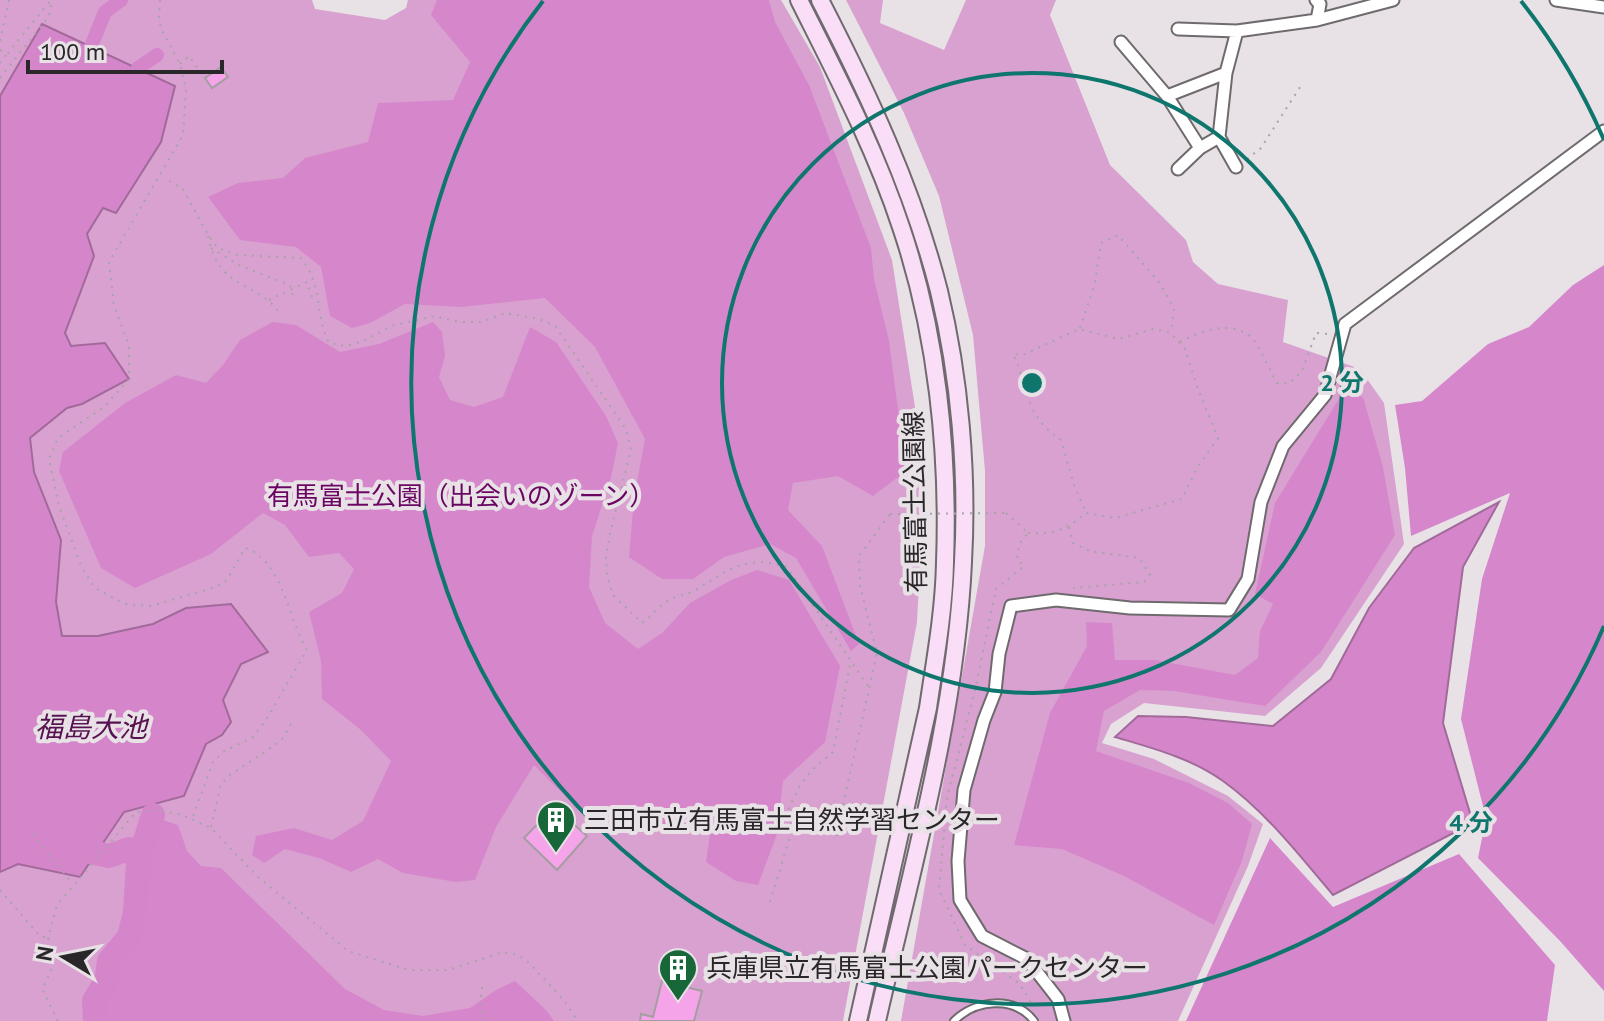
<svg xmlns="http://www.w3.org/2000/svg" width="1604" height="1021" font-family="'PT Sans','Noto Sans JP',sans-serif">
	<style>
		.green { fill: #d9a1d0 }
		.forest { fill: #d687cb }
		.water { fill: #d586ca; stroke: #a16a9a; stroke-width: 2 }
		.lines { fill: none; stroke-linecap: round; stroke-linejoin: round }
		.canal { stroke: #d586ca; stroke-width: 14 }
		.river { stroke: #d586ca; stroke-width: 24 }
		.building { fill: #f6a4e9; stroke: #a39ea2; stroke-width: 2 }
		.service-casing { stroke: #6f6a6e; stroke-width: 10 }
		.minor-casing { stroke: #6f6a6e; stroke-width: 15 }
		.secondary-casing { stroke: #6f6a6e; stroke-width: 20 }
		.path { stroke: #a8a3a7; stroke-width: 2; stroke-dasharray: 2 6; stroke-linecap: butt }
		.service { stroke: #fff; stroke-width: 6 }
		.minor { stroke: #fff; stroke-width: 11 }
		.secondary { stroke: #faddf6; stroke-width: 16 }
		.path-bridge { stroke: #a8a3a7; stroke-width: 2; stroke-dasharray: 2 6; stroke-linecap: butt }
		.ring { fill: none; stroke: #0f766e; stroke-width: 4 }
		.labels { text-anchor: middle; stroke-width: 8; stroke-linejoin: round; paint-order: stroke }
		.park-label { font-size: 26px; fill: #6a0562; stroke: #e8e2e7 }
		.street-label { font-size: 26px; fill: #292729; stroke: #e8e2e7 }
		.poi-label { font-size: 26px; fill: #292729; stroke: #e8e2e7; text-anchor: start }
		.water-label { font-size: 28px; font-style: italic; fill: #571050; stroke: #e8e2e7 }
		.centre { fill: #0f766e; stroke: #e8e2e7; stroke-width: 4 }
		.ring-label { font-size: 24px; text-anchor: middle; font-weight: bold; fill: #0f766e; stroke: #e8e2e7; stroke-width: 8; stroke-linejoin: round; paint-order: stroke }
	</style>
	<rect width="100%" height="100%" fill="#e8e2e7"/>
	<path class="green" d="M0 0H312L315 9 385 20 406 8 408 0H781L820 67 892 260 925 471 917 622 843 1021H0Z
		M846 0H883L880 23 944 50 966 0H1056L1050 15 1110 165 1186 240 1193 262 1218 284 1288 300 1283 342 1360 369 1384 403 1404 544 1321 668 1265 716 1144 703 1111 724 1102 743 1154 759 1228 796 1263 824 1248 866 1178 1021H901L985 546V471L973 335 939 196 904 113Z"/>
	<path class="forest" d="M437 0H769L775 22 809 85 871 248 874 279 889 341 906 471 873 496 838 476 793 483 788 510 822 546 859 644 851 651 796 558 770 544 724 557 693 579H662L629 557 634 498 645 439 595 347 545 298 461 307 405 304 370 323 352 328 330 316 321 267 296 247 240 240 208 197 238 183 283 178 305 158 368 142 378 103 453 100 470 62 431 15Z
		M1604 265V991L1560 941 1478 858 1486 818 1461 719 1482 579 1510 493 1411 536 1405 468 1395 405 1422 401 1488 344 1529 327 1573 285Z
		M273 322 296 325 340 352 379 344 433 322 442 332 445 356 439 377 450 400 474 407 503 397 530 327 556 342 606 416 618 443 611 478 592 536 589 587 605 623 638 649 662 633 690 603 731 580 757 570 789 580 840 666 825 742 783 781 777 834 758 885 736 881 706 862 710 834 579 810 534 765 496 827 475 880 456 882 403 873 378 859 351 872 319 858 285 849 264 863 252 855 256 836 294 828 332 840 363 821 391 761 361 730 322 699 321 661 309 612 342 593 354 569 339 553 309 557 285 525 263 513 211 554 135 588 101 568 59 471 63 452 125 403 176 375 206 383 223 365 240 340Z
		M1343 392 1363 397 1383 467 1395 535 1321 652 1265 706 1174 691 1140 690 1104 711 1096 751 1189 783 1228 803 1252 824 1242 861 1214 925 1124 876 1062 849 1014 845 1050 713 1087 646 1086 622 1112 623 1115 660H1155L1235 675 1258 658 1260 631 1273 604 1255 594 1275 503Z
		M157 818 178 825 187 851 201 866 221 868 345 989 384 1010 423 1016 470 1008 496 990 515 981 547 1011 554 1021H99L100 1001 111 979 114 963 132 940 142 912 143 866Z
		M1270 838 1333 907 1459 854 1555 965 1547 1021H1186Z"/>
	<path class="water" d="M42 24 175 86 161 142 116 213 103 208 87 234 94 256 65 333 71 346 105 343 129 379 82 404 67 408 30 438 34 472 61 540 56 602 62 636H98L153 624 186 608 231 604 268 652 241 664 223 700 231 722 222 735 206 744 184 796 124 812 80 877 18 864 0 872V96Z
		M1499 502 1463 567 1443 723 1473 823 1333 895C1299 855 1266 812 1223 781 1191 758 1152 748 1115 737L1138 716 1186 717 1273 726 1331 679 1369 608 1414 548Z"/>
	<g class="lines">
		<path class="canal" d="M90 49 105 12 121 0
			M138 68 157 55"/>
		<path class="river" d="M82 850 109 856 129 849 136 851 138 863
			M95 1021 94 1001 106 981 109 961 129 937 135 912 138 863 153 815"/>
	</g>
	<path class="building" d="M221 67 228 77 212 88 205 78Z
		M554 807 587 836 557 870 524 838Z
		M662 981 702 991 694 1021H640L641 1014 653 1017Z"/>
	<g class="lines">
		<defs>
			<path id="service" d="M954 1021C975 1000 1014 995 1034 1021"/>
			<path id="minor" d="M1316 0 1320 4 1317 20 1393 0
				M1556 0 1604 7
				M1178 29 1237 31 1317 20
				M1121 42 1167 96 1226 73
				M1167 96 1200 148
				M1236 167 1219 137 1226 73 1237 31
				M1178 169 1200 148 1219 137
				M1064 1021 1058 999 1027 959 982 936 960 900 958 861 964 790 984 720 995 692 999 654 1011 606 1056 600 1130 608 1229 610 1248 579 1261 502 1283 446 1325 395 1345 324 1604 131"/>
			<path id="secondary" d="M799 0C836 74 875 148 901 227 937 333 949 452 945 563 944 612 935 660 928 708L858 1021
				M820 0C868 93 913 189 939 291 960 378 968 473 963 562 956 717 911 871 877 1021"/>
		</defs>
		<use href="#service" class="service-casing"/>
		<use href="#minor" class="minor-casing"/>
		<use href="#secondary" class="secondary-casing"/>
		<path class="path" d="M160 0 159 16 161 29 180 64 186 90 183 135 109 262 114 306 129 345V379L104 407 58 438 49 459 59 506 82 568 95 588 125 604 151 606 216 587 227 580 245 548C283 560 288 619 307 650L266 720 253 737 223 752 213 762 192 819
			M0 41 9 0
			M0 50 8 53 50 1
			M0 63 7 54
			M180 64 189 56 204 77
			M0 78 49 16 52 0
			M1247 159 1261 148 1300 87
			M169 181 183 189 208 235 218 248 238 255 301 258C325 290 313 310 329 343L346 346 366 340 391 326 434 316 459 322H481L506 313 539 319 555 326 626 429 631 450 610 533 606 557 607 575 613 595 642 623C652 616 660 604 671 599 678 595 687 595 694 591 728 570 745 554 787 567L868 686
			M208 236C219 291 255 280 279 312
			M211 248 241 266 290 285 294 299
			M269 300 307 282 314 303
			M1080 328 1095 283 1101 243 1118 235 1159 282 1174 308 1171 331
			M1180 342C1201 331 1231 319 1252 338 1260 347 1270 371 1277 383H1290L1302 371 1316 333 1327 334
			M1006 513 1028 533 1019 544 1017 560 1024 566 996 589 975 690 947 797 939 890 965 945 1020 984 1031 1003
			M1069 527 1073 543 1089 551 1139 558 1150 574 1144 582 1073 588
			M1028 533C1056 534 1064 531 1086 513L1115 518 1182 499 1198 466 1218 438 1198 389 1185 349 1171 333 1153 329 1119 339 1079 329 1023 355 1013 354C1031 391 1023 414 1061 440L1074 485 1086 513
			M211 827 221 784 230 775 281 741 292 722
			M33 834 72 883
			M836 836 877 653 860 586 859 556 890 514
			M0 890 39 935 47 938
			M770 902 791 833 788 810 800 785 813 769 833 752 850 665
			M482 987C481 999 477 1013 488 1021
			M58 1021 42 989C52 970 58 959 48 938L57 905 136 812 158 810 182 815 211 828 258 877 348 951 409 970H448L503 952 517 955 526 960 562 998 578 1021"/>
		<use href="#service" class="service"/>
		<use href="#minor" class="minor"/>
		<use href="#secondary" class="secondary"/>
		<path class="path-bridge" d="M890 514 1006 513"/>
	</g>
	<g class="ring">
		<circle cx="1032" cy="383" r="310"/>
		<path d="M1604 626A621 621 0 1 1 543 1M1521 1A621 621 0 0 1 1604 140"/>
	</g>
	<defs>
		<symbol id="building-pin" viewBox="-11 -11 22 30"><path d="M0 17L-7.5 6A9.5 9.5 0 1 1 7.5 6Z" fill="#176738" stroke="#e8e2e7"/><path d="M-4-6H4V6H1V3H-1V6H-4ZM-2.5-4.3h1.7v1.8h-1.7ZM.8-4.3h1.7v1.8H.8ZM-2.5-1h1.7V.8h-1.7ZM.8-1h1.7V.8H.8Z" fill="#fff"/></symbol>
	</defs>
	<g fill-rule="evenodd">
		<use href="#building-pin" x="534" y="798" width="44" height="60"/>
		<use href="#building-pin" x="656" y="946" width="44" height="60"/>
	</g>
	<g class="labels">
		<g class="park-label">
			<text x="461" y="505">有馬富士公園（出会いのゾーン）</text>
		</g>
		<g class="street-label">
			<text transform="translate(915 502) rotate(-91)" y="9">有馬富士公園線</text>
		</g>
		<g class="poi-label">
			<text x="584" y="829">三田市立有馬富士自然学習センター</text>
			<text x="706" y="977">兵庫県立有馬富士公園パークセンター</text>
		</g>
		<g class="water-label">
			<text x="91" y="737">福島大池</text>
		</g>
	</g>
	<circle cx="1032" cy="383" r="12" class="centre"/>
	<g class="ring-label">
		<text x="1342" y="391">2 分</text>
		<text x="1471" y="831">4 分</text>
	</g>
	<g transform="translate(64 957) rotate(280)" stroke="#e8e2e7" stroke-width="6" paint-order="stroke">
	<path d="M0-6L14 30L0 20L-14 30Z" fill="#292729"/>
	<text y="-12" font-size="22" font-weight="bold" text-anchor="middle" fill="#292729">N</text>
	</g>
	<path d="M28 60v12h194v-12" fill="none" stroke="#292729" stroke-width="4"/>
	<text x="40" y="60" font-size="24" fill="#292729" stroke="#e8e2e7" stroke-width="6" paint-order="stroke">100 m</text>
</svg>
